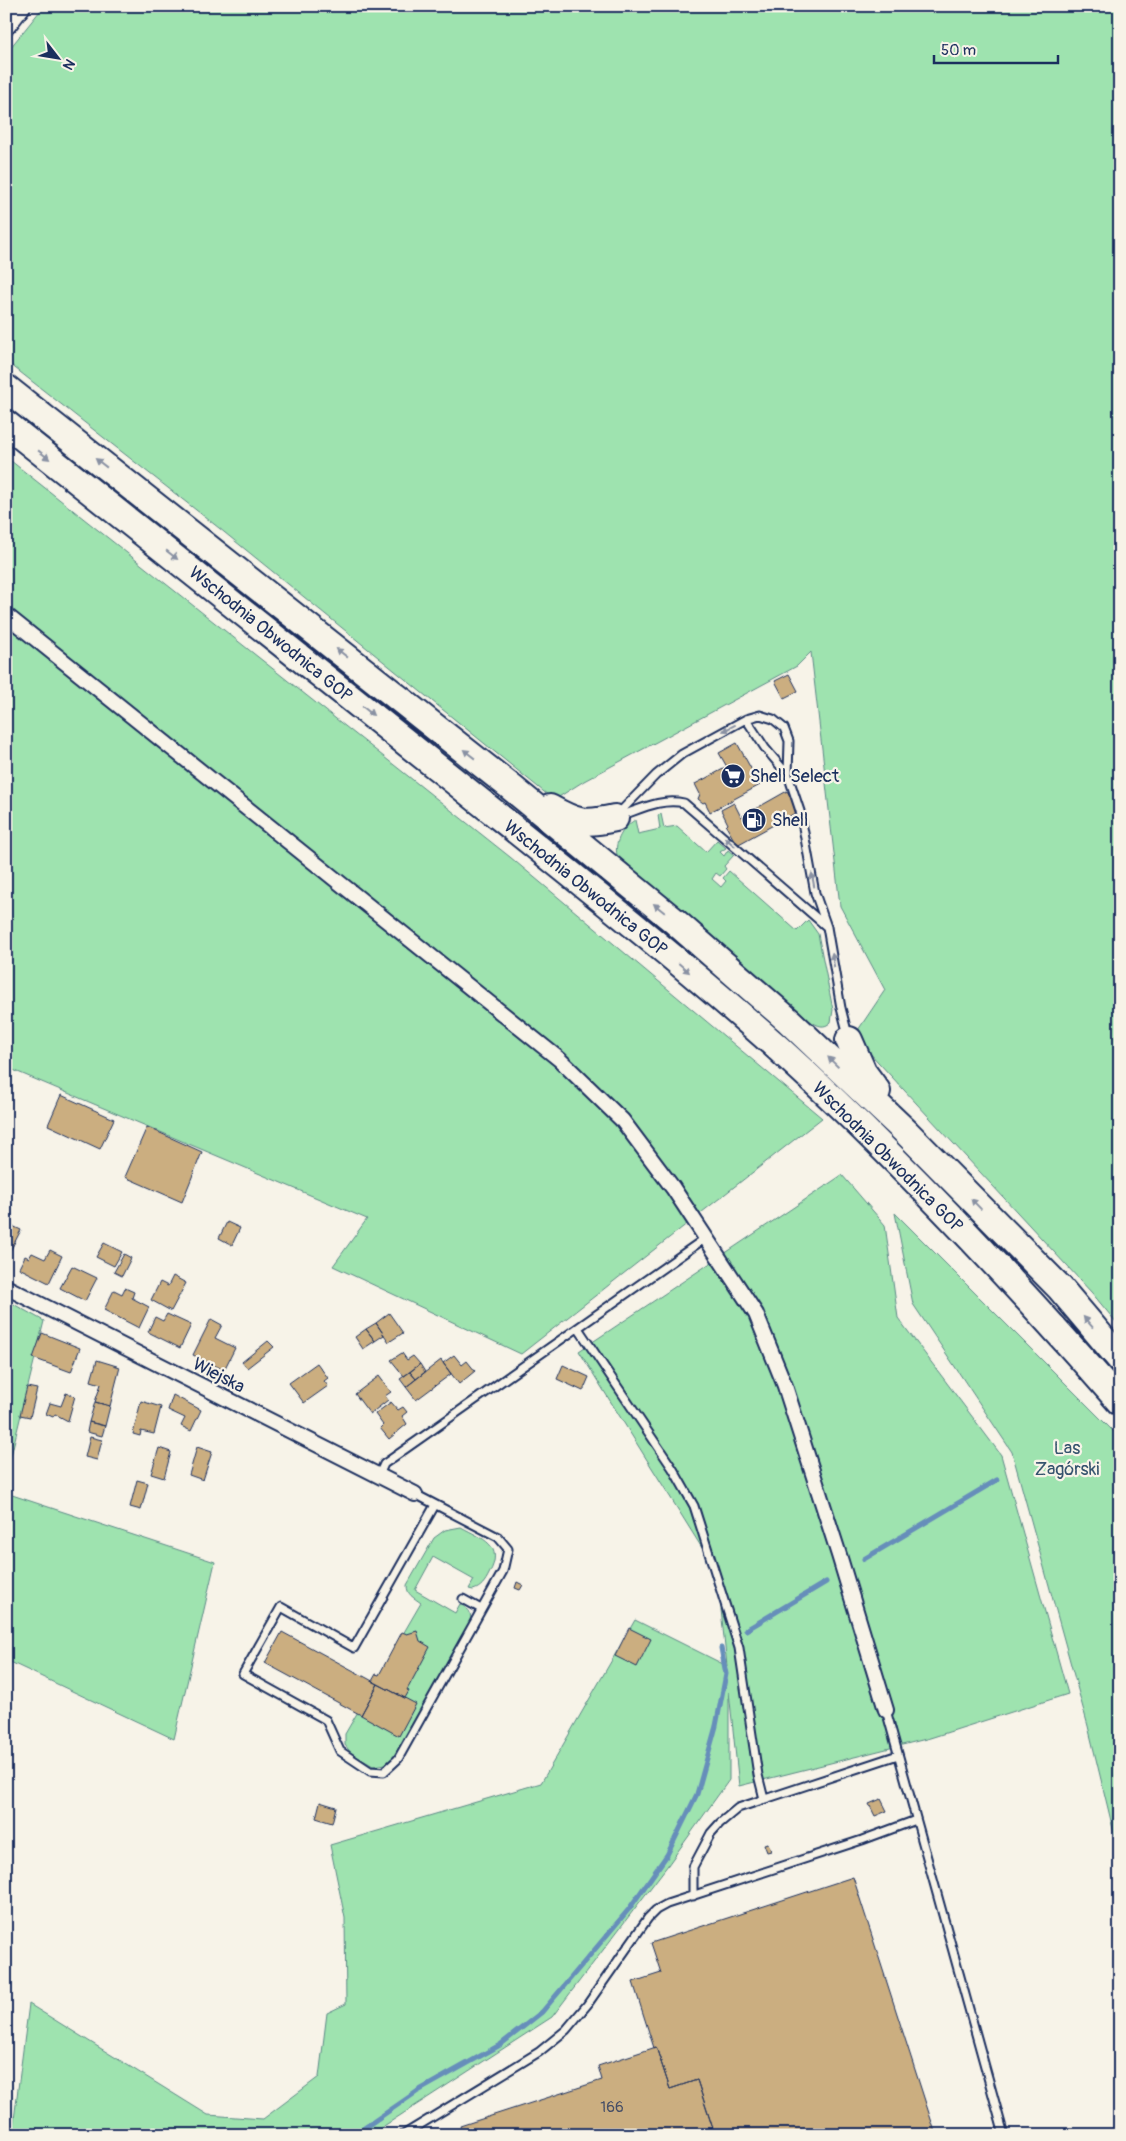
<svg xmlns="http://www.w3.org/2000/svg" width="1126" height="2141" font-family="Pangolin,sans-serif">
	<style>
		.green { fill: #9ee3af; stroke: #5c8986 }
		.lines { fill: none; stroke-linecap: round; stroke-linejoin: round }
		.stream { stroke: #668eba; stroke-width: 5 }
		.building { fill: #cbae80; stroke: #1b2f5e }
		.lane-casing { stroke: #1b2f5e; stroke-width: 11 }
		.street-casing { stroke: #1b2f5e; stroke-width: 18 }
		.secondary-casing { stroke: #1b2f5e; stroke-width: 24 }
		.highway-casing { stroke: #1b2f5e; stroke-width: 30 }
		.lane { stroke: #f7f3e8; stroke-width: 7 }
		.street { stroke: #f7f3e8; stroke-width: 14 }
		.secondary { stroke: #f7f3e8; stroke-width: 20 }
		.highway { stroke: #f7f3e8; stroke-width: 26 }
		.oneway { fill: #8991a3 }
		.labels { text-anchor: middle; stroke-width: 4.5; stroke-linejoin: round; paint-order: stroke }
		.number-label { font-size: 15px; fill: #474f66 }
		.street-label { font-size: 18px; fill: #1b2f5e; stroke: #f7f3e8 }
		.poi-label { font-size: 18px; fill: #1b2f5e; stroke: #f7f3e8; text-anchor: start }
		.park-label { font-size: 18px; fill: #35536e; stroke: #f7f3e8 }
	</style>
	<rect width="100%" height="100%" fill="#f7f3e8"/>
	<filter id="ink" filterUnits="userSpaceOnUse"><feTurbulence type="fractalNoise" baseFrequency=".02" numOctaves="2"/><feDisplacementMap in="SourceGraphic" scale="10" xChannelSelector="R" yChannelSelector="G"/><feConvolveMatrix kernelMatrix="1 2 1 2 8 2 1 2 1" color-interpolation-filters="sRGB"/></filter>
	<g filter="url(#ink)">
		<path class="green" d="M44 6H1120V1327L1092 1293 854 1036 885 990 840 906 811 652 797 666 584 781 554 800 219 528 6 361V53Z
			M6 457 510 857 822 1118 521 1354 333 1266 367 1219 6 1067Z
			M661 814 664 828 677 826 706 852 717 840 726 848 720 852 724 856 728 850 734 855 724 866 726 869 720 876 716 873 712 879 721 887 726 881 723 878 729 871 797 931 808 920 818 934 833 1010 831 1022C824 1029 818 1026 810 1021L617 855C614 842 623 827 635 820L638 834 660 829 658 815Z
			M842 1175 885 1225 898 1318 1001 1455 1068 1694 930 1738 739 1786 729 1692V1780L668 1865 552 2017 370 2135H12L29 2004 208 2115 263 2119 319 2077 327 2013 346 2004 345 1918 330 1845 541 1783 635 1620 727 1666 717 1572 579 1351Z
			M895 1213 1120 1438V1858L1088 1726 1012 1452 913 1304Z
			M6 1300 44 1321 6 1476Z
			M6 1493 215 1562 174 1739 6 1660Z
			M461 1527C483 1539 505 1545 489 1574 485 1582 481 1588 473 1590L469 1589 474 1580 433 1557 415 1590 455 1613 460 1604C468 1609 472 1611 470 1621L396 1754 386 1764 373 1766 351 1753 345 1745V1734L421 1603C413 1597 407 1595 407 1585L434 1538 445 1530Z"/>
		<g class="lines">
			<path class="stream" d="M864 1559 997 1480
				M746 1630 826 1582
				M354 2135 418 2091 500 2045 542 2012 629 1909 667 1855 697 1794 716 1726 726 1674 721 1648"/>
		</g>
		<path class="building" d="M789 674 798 691 784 698 775 681Z
			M737 743 760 785 710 812 705 802 703 803 698 799 700 794 695 784 727 767 719 753Z
			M787 791 799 811 737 845 726 826 728 824 721 810 734 803 741 817Z
			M61 1095 114 1119 100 1149 48 1125Z
			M147 1127 202 1152 182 1202 125 1177Z
			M227 1222 240 1228 232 1245 219 1238Z
			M6 1223 21 1230 6 1259Z
			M104 1243 122 1252 114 1266 96 1257Z
			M50 1250 62 1256 49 1283 19 1268 25 1256 29 1258 32 1253 45 1259Z
			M124 1254 131 1258 122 1276 114 1272Z
			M72 1266 97 1278 85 1301 60 1288Z
			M173 1276 186 1283 171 1311 151 1300 160 1282 168 1286Z
			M125 1288 134 1292 132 1298 149 1307 139 1328 104 1310 114 1290 122 1294Z
			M389 1313 403 1333 389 1342 376 1323Z
			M167 1314 191 1325 180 1348 148 1332 155 1317 163 1321Z
			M211 1319 222 1325 215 1338 235 1348 224 1370 193 1355Z
			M376 1323 384 1335 375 1341 366 1329Z
			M366 1329 375 1341 363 1349 355 1337Z
			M42 1333 80 1348 71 1372 33 1358Z
			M268 1341 274 1347 247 1368 242 1362Z
			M402 1353 407 1360 413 1356 420 1364 404 1376 391 1360Z
			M454 1355 462 1365 467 1361 475 1371 459 1384 443 1363Z
			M97 1360 120 1367 110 1406 95 1402 101 1384 91 1381Z
			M441 1360 451 1374 416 1400 406 1387Z
			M317 1363 328 1378 324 1381 328 1386 304 1403 289 1383Z
			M420 1364 425 1372 416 1379 410 1372Z
			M563 1365 589 1377 583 1391 557 1379Z
			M410 1372 416 1379 406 1387 400 1379Z
			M379 1376 391 1392 385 1396 388 1400 370 1414 355 1394Z
			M27 1387 37 1389 30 1417 20 1415Z
			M66 1393 75 1396 68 1421 55 1414 53 1417 46 1414 50 1403 61 1406Z
			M173 1395 201 1410 191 1431 181 1426 185 1418 168 1410Z
			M141 1401 161 1407 154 1434 141 1431 140 1436 133 1434Z
			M95 1402 110 1406 105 1426 89 1422Z
			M391 1402 398 1410 403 1407 407 1412 402 1416 407 1424 389 1439 380 1428 383 1425 375 1414Z
			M89 1422 105 1426 102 1436 87 1432Z
			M90 1437 102 1440 97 1460 85 1457Z
			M197 1447 212 1452 203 1480 189 1475Z
			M159 1448 171 1452 164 1478 151 1474Z
			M137 1480 148 1483 141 1510 130 1507Z
			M517 1582 523 1585 520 1590 515 1588Z
			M629 1628 651 1639 637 1667 615 1656Z
			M417 1631 420 1641 430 1647 407 1690 409 1691 405 1698 372 1681 376 1674 379 1675 402 1632 407 1634Z
			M282 1632 378 1684 361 1715 265 1663Z
			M378 1684 416 1704 399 1736 361 1715Z
			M881 1799 887 1811 875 1816 869 1804Z
			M320 1802 336 1807 332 1823 316 1818Z
			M768 1843 771 1851 767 1852 764 1844Z
			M853 1877 936 2135H715L697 2080 670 2089 656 2047 654 2048 633 1982 661 1973 651 1943Z
			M656 2047 670 2089 697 2080 715 2135H463L460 2126 602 2080 598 2066Z"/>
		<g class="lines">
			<defs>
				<path id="lane" d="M746 719 760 715 773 719 784 728 789 741 788 775
					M618 814 656 775 682 754 746 719 765 748 788 775 800 811 815 893 827 927
					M620 816C641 809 661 798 684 803L827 927 841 1008 848 1035
					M578 1328 673 1469 694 1506 739 1648 758 1775 764 1799
					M379 1475 384 1464 707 1237
					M415 1494 498 1537 508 1549 503 1571 398 1759 384 1772 370 1771 340 1751 326 1720 243 1674 281 1607 354 1648 435 1505
					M463 1599 481 1609
					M886 1710 1004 2135
					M693 1896V1867L711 1833 720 1823 738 1808 898 1755
					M403 2135 539 2052 566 2030 587 2005 648 1918 656 1910 667 1904 862 1840 916 1820"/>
				<path id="street" d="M6 615 559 1059 622 1120 673 1188 756 1314 785 1386 839 1555 886 1710
					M6 1287 415 1494"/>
				<path id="secondary" d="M6 24 20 6"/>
				<path id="highway" d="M6 388 507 784 672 919 789 1021 906 1132 1060 1288 1120 1359
					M6 424C158 545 310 665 462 787 568 872 676 957 778 1048 899 1158 1012 1279 1120 1402
					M550 808C577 823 584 825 615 818
					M849 1040 863 1072 877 1091"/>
			</defs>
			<use href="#lane" class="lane-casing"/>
			<use href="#street" class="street-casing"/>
			<use href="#secondary" class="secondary-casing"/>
			<use href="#highway" class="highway-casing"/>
			<use href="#lane" class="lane"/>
			<use href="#street" class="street"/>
			<use href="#secondary" class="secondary"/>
			<use href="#highway" class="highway"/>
		</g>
		<defs><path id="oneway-solid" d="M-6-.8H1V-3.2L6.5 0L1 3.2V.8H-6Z" transform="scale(1.25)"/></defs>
		<g class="oneway">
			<use href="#oneway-solid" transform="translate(44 455) rotate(38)"/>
			<use href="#oneway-solid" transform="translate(101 463) rotate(-142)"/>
			<use href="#oneway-solid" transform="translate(172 555) rotate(38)"/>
			<use href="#oneway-solid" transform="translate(342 653) rotate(-142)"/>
			<use href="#oneway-solid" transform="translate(368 711) rotate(39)"/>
			<use href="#oneway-solid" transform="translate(729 728) rotate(153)"/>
			<use href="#oneway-solid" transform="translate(469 754) rotate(-142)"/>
			<use href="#oneway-solid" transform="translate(730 842) rotate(-139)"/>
			<use href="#oneway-solid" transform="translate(813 880) rotate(-100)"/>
			<use href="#oneway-solid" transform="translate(659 908) rotate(-141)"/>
			<use href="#oneway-solid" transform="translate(833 960) rotate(-100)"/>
			<use href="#oneway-solid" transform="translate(684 968) rotate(41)"/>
			<use href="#oneway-solid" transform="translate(833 1062) rotate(-136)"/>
			<use href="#oneway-solid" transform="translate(976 1204) rotate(-134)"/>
			<use href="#oneway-solid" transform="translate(1088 1322) rotate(-131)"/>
		</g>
	</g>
	<defs>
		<symbol id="supermarket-disc" viewBox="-11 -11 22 22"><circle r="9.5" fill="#1b2f5e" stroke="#f7f3e8"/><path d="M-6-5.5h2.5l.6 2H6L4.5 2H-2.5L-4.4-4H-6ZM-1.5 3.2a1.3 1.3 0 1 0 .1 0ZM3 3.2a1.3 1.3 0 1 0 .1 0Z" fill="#fff"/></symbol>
		<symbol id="fuel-disc" viewBox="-11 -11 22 22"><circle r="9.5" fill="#1b2f5e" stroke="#f7f3e8"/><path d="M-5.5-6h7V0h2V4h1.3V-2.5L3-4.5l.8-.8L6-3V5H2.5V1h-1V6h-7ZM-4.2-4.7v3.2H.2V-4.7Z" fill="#fff"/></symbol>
	</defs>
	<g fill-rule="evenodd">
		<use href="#supermarket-disc" x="719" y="762" width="28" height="28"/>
		<use href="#fuel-disc" x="740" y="806" width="28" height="28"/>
	</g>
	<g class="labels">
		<g class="number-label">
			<text x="612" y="2112">166</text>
		</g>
		<g class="street-label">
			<text transform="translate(271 634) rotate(39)" y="6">Wschodnia Obwodnica GOP</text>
			<text transform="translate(586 888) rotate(39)" y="6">Wschodnia Obwodnica GOP</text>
			<text transform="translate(888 1157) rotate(45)" y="6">Wschodnia Obwodnica GOP</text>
			<text transform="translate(219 1375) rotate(27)" y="6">Wiejska</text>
		</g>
		<g class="poi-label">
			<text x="750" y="782">Shell Select</text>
			<text x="772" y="826">Shell</text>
		</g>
		<g class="park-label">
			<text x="1067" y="1454">Las<tspan x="1067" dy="21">Zagórski</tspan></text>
		</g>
	</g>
	<rect width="1126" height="2141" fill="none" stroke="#f7f3e8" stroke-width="25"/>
	<rect x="12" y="12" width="1101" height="2116" fill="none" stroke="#1b2f5e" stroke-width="2" filter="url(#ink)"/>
	<g transform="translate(58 58) rotate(121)" stroke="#f7f3e8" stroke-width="4" paint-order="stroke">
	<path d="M0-4L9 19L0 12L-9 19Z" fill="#1b2f5e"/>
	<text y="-8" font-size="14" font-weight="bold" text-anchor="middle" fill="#1b2f5e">N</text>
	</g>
	<path d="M934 55v8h124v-8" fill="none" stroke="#1b2f5e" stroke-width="2.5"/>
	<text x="941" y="55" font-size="15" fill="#1b2f5e" stroke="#f7f3e8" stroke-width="4" paint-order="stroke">50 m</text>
</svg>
